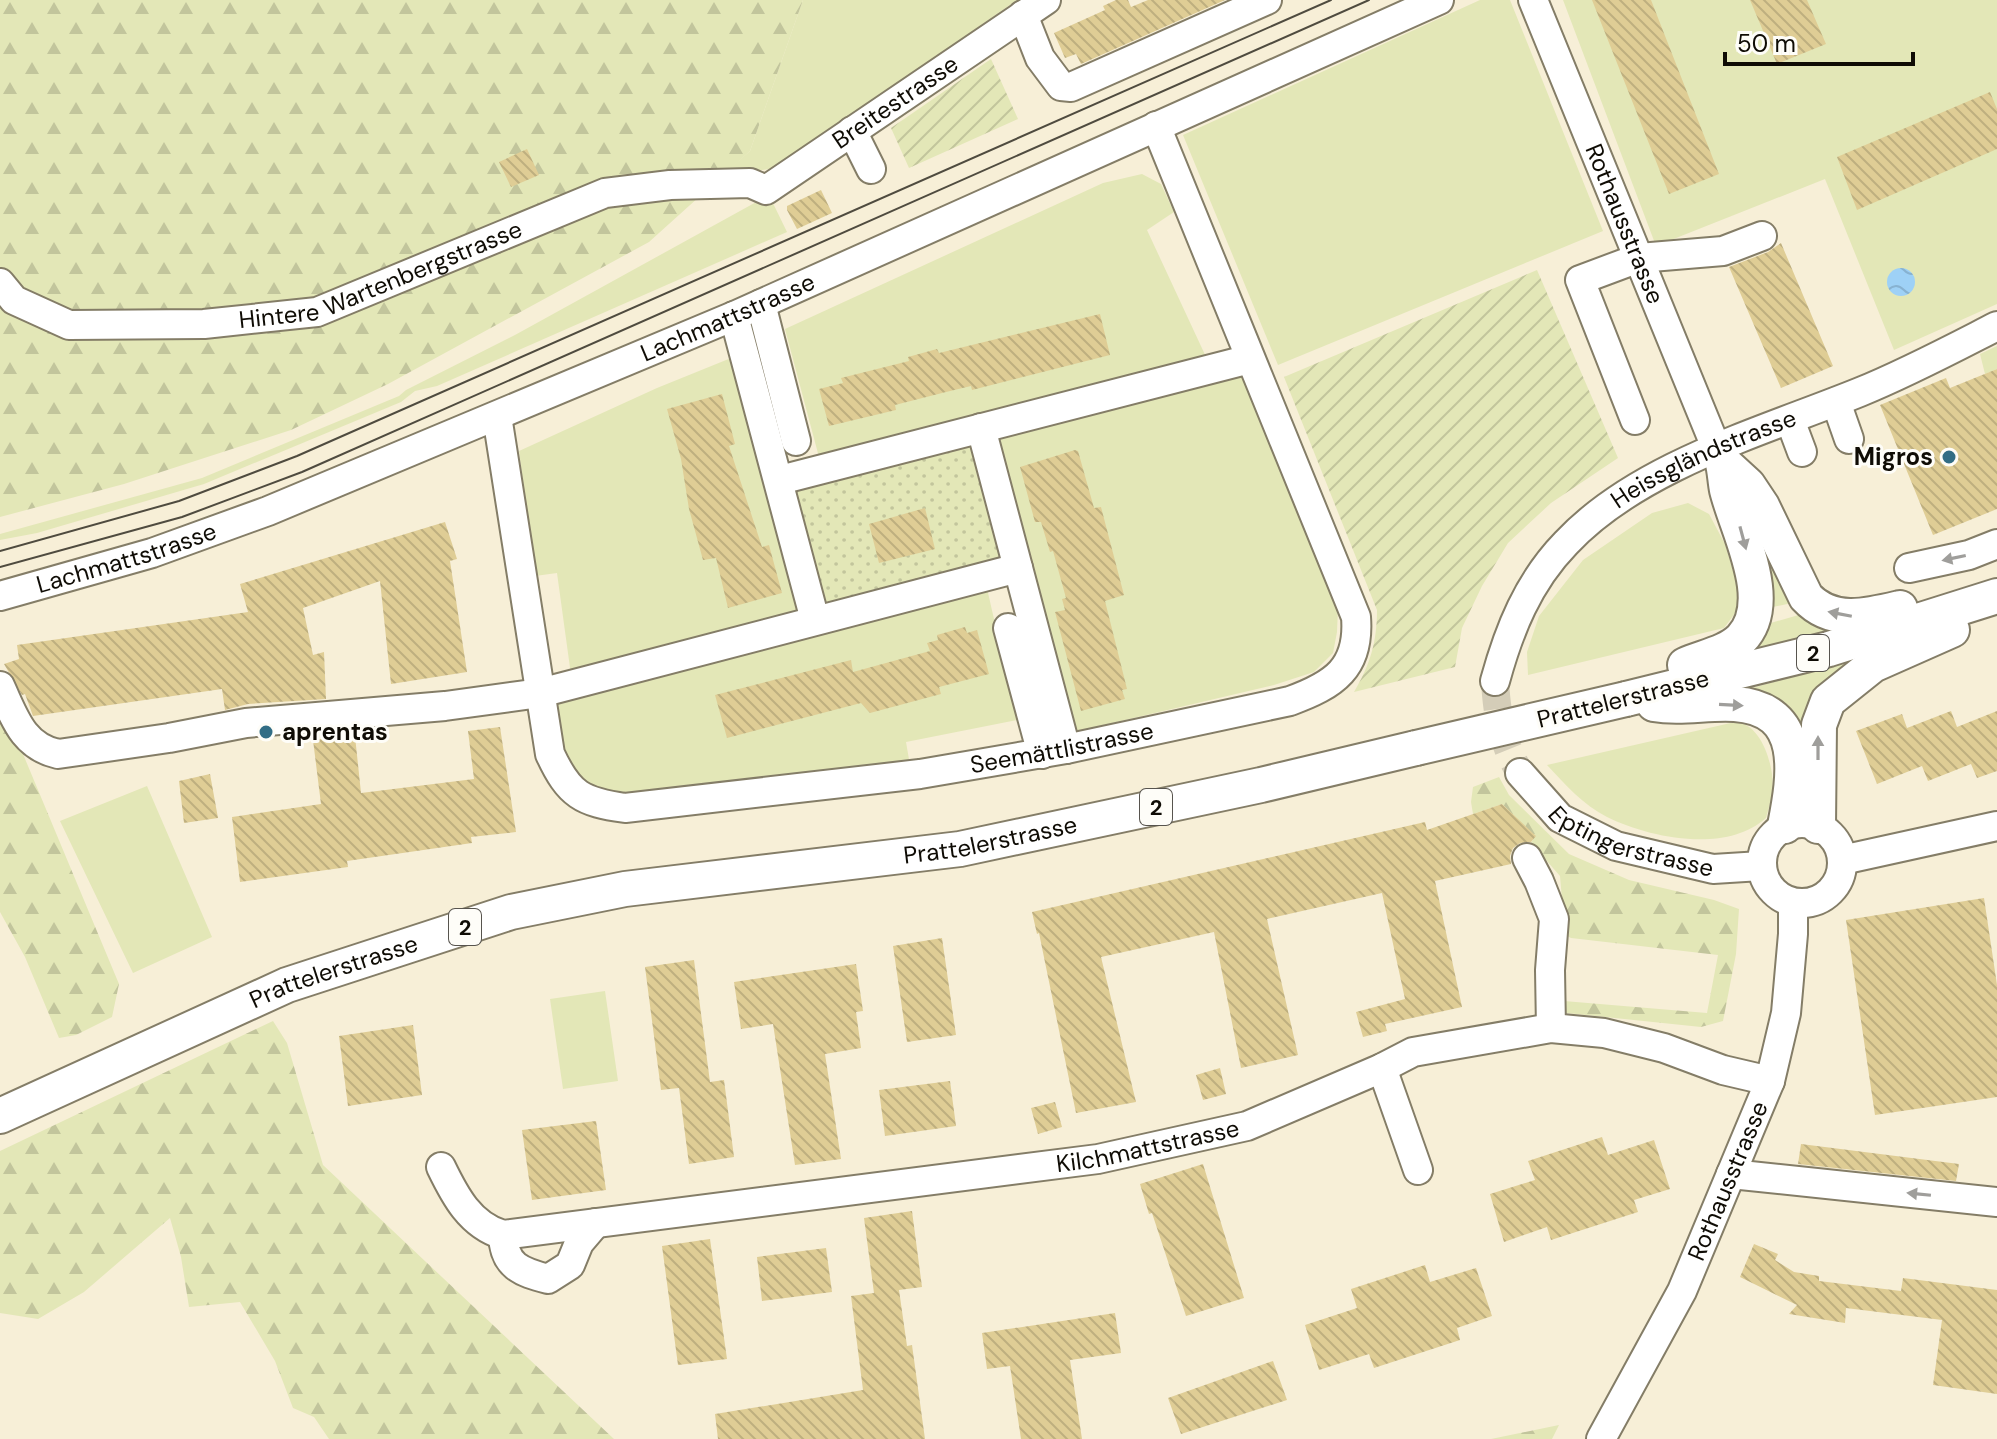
<svg xmlns="http://www.w3.org/2000/svg" width="1997" height="1439" font-family="'DM Sans',sans-serif">
	<style>
		.grass { fill: #e3e7b7 }
		.forest { fill: url(#forest-firs) }
		.park { fill: url(#park-dots) }
		.garden { fill: url(#garden-furrows) }
		.water { fill: url(#water-waves) }
		.building { fill: url(#building-back-hatch) }
		.lines { fill: none; stroke-linecap: round; stroke-linejoin: round }
		.minor-tunnel { stroke: #d4cdb8; stroke-width: 28; stroke-dasharray: 28 14; stroke-linecap: butt }
		.minor-casing { stroke: #847d67; stroke-width: 32 }
		.major-casing { stroke: #847d67; stroke-width: 38 }
		.minor { stroke: #fff; stroke-width: 28 }
		.major { stroke: #fff; stroke-width: 34 }
		.tram { stroke: #4f4b3f; stroke-width: 2 }
		.major-bridge-casing { stroke: #847d67; stroke-width: 38; stroke-linecap: butt }
		.major-bridge { stroke: #fff; stroke-width: 34 }
		.oneway { fill: #9f9e9b }
		.poi-dot { fill: #326d85; stroke: #fefdf8; stroke-width: 3 }
		.labels { text-anchor: middle; stroke-width: 6; stroke-linejoin: round; paint-order: stroke }
		.shield { fill: #fefdf8; stroke: #57544e; stroke-width: 2 }
		.shield-label { font-size: 22px; font-weight: bold; fill: #0f0c05 }
		.street-label { font-size: 24px; fill: #0f0c05; stroke: #fefdf8 }
		.poi-label { font-size: 24px; font-weight: bold; fill: #0f0c05; stroke: #fefdf8; text-anchor: end }
	</style>
	<defs>
		<pattern id="forest-firs" width="22" height="20" patternUnits="userSpaceOnUse" patternTransform="scale(2)"><rect width="22" height="20" fill="#e3e7b7"/><path d="M5 1l3.5 6h-7zM16 11l3.5 6h-7z" fill="#c2c59c"/></pattern>
		<pattern id="park-dots" width="8" height="8" patternUnits="userSpaceOnUse" patternTransform="scale(2)"><rect width="8" height="8" fill="#e3e7b7"/><path d="M2 2h.1M6 6h.1" fill="none" stroke="#c2c59c" stroke-width="1.8" stroke-linecap="round"/></pattern>
		<pattern id="garden-furrows" width="10" height="10" patternUnits="userSpaceOnUse" patternTransform="scale(2)"><rect width="10" height="10" fill="#e3e7b7"/><path d="M-1 1l2-2M0 10L10 0M9 11l2-2" fill="none" stroke="#c2c59c"/></pattern>
		<pattern id="water-waves" width="16" height="10" patternUnits="userSpaceOnUse" patternTransform="scale(2)"><rect width="16" height="10" fill="#9ed1f6"/><path d="M0 5q4-4 8 0t8 0" fill="none" stroke="#87b2d1"/></pattern>
		<pattern id="building-back-hatch" width="6" height="6" patternUnits="userSpaceOnUse" patternTransform="scale(2)"><rect width="6" height="6" fill="#dfcd95"/><path d="M-1 5l2 2M0 0l6 6M5-1l2 2" fill="none" stroke="#beaf7f"/></pattern>
	</defs>
	<rect width="100%" height="100%" fill="#f7efd7"/>
	<path class="grass" d="M803 0H1017L791 158 770 169 722 175 750 151Z
		M1480 0H1510L1603 231 1278 365 1183 135Z
		M1563 0H1997V304L1894 350 1825 179 1656 246Z
		M1142 174 1161 184 1174 212 1147 230 1207 359 1240 369 1338 608 1337 632 1333 653 1314 672 1274 685 1074 732 994 445 820 461 785 329 1103 183Z
		M769 195 787 232 437 386 415 391 401 402 204 484 37 533 0 540V534L202 478 399 396 406 390 515 335Z
		M1997 346V369L1985 374 1980 354Z
		M736 356 805 605 798 615 571 675 557 573 535 576 519 451 657 388Z
		M1688 503 1709 514 1725 544 1739 590 1736 612 1724 628 1528 675 1527 652 1539 616 1583 560 1652 513Z
		M1752 517 1773 567 1792 603 1768 608Z
		M986 584 1017 720 906 742 910 765 626 800 585 789 566 764 552 700Z
		M1802 614 1830 630 1747 653 1764 625Z
		M1845 662 1847 665 1806 777 1745 690Z
		M1735 722C1763 723 1776 771 1772 794 1771 802 1768 810 1766 818 1726 854 1650 838 1607 817 1583 805 1565 784 1547 765Z
		M147 786 212 937 133 973 60 821Z
		M605 991 618 1081 563 1089 550 999Z"/>
	<path class="forest" d="M0 0H803L750 151 649 242 388 384 291 430 124 484 0 517Z
		M0 709 23 754 119 984 112 1017 76 1035 59 1038 25 957 0 912Z
		M1499 777 1509 795 1569 854 1629 880 1714 900 1739 909 1736 954 1723 1021 1701 1027 1557 1012 1561 983H1566L1564 1001 1707 1013 1718 955 1571 938 1565 935 1560 876 1531 843 1535 836 1502 804 1473 814 1471 802 1473 787Z
		M273 1021 287 1043 323 1165 614 1439H329L314 1417 293 1408 275 1361 240 1302 189 1307 181 1257 170 1218 84 1292 38 1319 0 1313V1151Z
		M1559 1425 1552 1439H1491Z"/>
	<path class="park" d="M971 437 1004 563 821 612 789 486Z"/>
	<path class="garden" d="M991 59 1018 119 909 168 891 128Z
		M1537 270 1618 458 1551 503 1508 543 1482 586 1462 628 1455 667 1354 692C1370 665 1377 642 1377 610L1284 377Z"/>
	<path class="water" d="M1887 282a14 14 0 1 1 28 0a14 14 0 1 1-28 0Z"/>
	<path class="building" d="M1116 0H1128L1131 7 1148 0H1225L1081 64 1076 54 1065 58 1054 33 1105 10 1103 6Z
		M1592 0H1651L1719 174 1669 194Z
		M1750 0H1807L1826 44 1777 64Z
		M1990 92 1997 109V149L1857 210 1837 157Z
		M527 149 539 175 511 187 499 162Z
		M821 190 832 213 797 229 787 210V206Z
		M1781 243 1833 366 1781 388 1729 267 1768 252Z
		M1100 314 1110 355 972 390 971 386 946 392 895 405 896 410 829 426 819 389 843 383 841 378 909 361 908 357 937 349 939 353Z
		M1997 369V509L1933 535 1880 405 1946 378 1950 388Z
		M722 394 735 444 729 446 762 547 769 545 782 593 728 608 716 558 703 560 689 509 681 459 667 409Z
		M1075 450 1078 451 1094 508 1101 507 1124 595 1105 601 1127 689 1122 690 1125 699 1081 711 1055 612 1065 610 1062 599 1066 598 1053 551 1050 552 1041 522H1035L1020 467Z
		M925 508 935 549 879 563 869 524Z
		M445 522 457 559 450 561 467 672 391 684 380 581 303 608 313 655 324 652 326 699 248 704 225 710 222 689 33 716 25 694 22 695 4 664 19 659 17 645 248 612 240 584Z
		M965 627 967 633 977 630 989 674 939 687 941 694 870 713 861 703 727 738 715 695 851 660 853 672 930 651 927 643 938 640 937 635Z
		M1951 711 1957 727 1997 711V771L1977 778 1971 764 1928 781 1922 766 1877 784 1856 731 1902 714 1907 728Z
		M500 727 516 832 471 837 472 843 347 861 348 867 240 882 232 817 321 804 313 740 355 736 361 793 474 779 468 731Z
		M210 774 218 818 184 823 179 781Z
		M1502 804 1536 836 1531 842 1520 843 1513 848 1510 856 1511 864 1435 881 1462 1007 1385 1024 1387 1031 1363 1037 1356 1012 1405 999 1382 893 1267 919 1298 1055 1241 1068 1214 932 1101 957 1136 1102 1076 1113 1039 933 1037 934 1032 912 1425 822 1427 830Z
		M1984 898 1997 985V1097L1875 1115 1846 920Z
		M942 938 956 1035 907 1042 893 946Z
		M694 960 710 1082 724 1080 734 1157 689 1164 679 1088 661 1090 645 967Z
		M856 964 863 1011 856 1012 861 1048 825 1054 841 1159 795 1165 773 1024 741 1029 734 982Z
		M413 1025 422 1095 348 1106 339 1036Z
		M1220 1068 1226 1094 1203 1100 1196 1075Z
		M950 1081 956 1126 885 1136 879 1090Z
		M1055 1102 1062 1127 1038 1134 1031 1108Z
		M596 1121 606 1190 532 1200 522 1130Z
		M1602 1137 1608 1155 1654 1140 1670 1189 1634 1200 1638 1212 1551 1240 1547 1227 1504 1242 1490 1194 1535 1180 1528 1161Z
		M1801 1144 1959 1164 1956 1181 1798 1164Z
		M1203 1164 1244 1298 1186 1316 1152 1213 1149 1214 1140 1184Z
		M912 1211 922 1287 899 1290 907 1346 912 1345 925 1439H718L715 1414 863 1390 851 1296 874 1293 864 1218Z
		M710 1239 727 1359 678 1365 662 1246Z
		M1754 1244 1778 1254 1775 1260 1794 1272 1819 1276V1281L1901 1291 1903 1278 1997 1290V1394L1933 1385 1942 1320 1846 1308 1845 1323 1789 1314 1797 1305 1740 1277Z
		M826 1248 832 1292 762 1301 757 1257Z
		M1425 1265 1430 1282 1476 1268 1492 1316 1457 1328 1460 1340 1374 1368 1369 1354 1319 1370 1305 1325 1357 1308 1351 1289Z
		M1115 1313 1121 1353 1070 1360 1082 1439H1021L1010 1366 987 1369 982 1333Z
		M1273 1361 1287 1400 1181 1434 1168 1398Z"/>
	<g class="lines">
		<path class="minor-tunnel" d="M1495 681C1497 716 1502 742 1520 773"/>
		<defs>
			<g id="minor">
				<path id="s1" d="M1533 0 1717 450"/>
				<path d="M1023 15 1040 58 1061 86 1071 87 1267 0"/>
				<path d="M852 131 871 169"/>
				<path id="s2" d="M0 283 14 300 69 325 204 324 317 312 605 193 670 185 750 183 766 190 1046 0"/>
				<path d="M761 304 796 441"/>
				<path d="M734 316 815 620"/>
				<path d="M1836 402 1849 439"/>
				<path id="s3" d="M497 416 550 754C569 795 582 802 625 808L920 774 1066 749 1290 701C1334 685 1360 668 1356 617L1156 126"/>
				<path d="M1635 420 1580 280 1639 258 1723 251 1762 236"/>
				<path d="M1790 420 1802 452"/>
				<path d="M981 428 1066 749"/>
				<path d="M780 480 1250 359"/>
				<path d="M1909 568 1969 555 1997 544"/>
				<path id="s4" d="M0 596 152 553 268 511 734 316 1439 0"/>
				<path d="M1008 628 1042 754"/>
				<path id="s5" d="M1495 681C1509 630 1528 582 1566 543 1638 466 1764 431 1860 392 1907 373 1952 349 1997 326"/>
				<path d="M0 686C14 716 22 746 58 754L169 738 246 723 445 706 540 693 1018 568"/>
				<path id="s6" d="M1520 773 1560 818 1616 846 1713 869 1761 866"/>
				<circle cx="1802" cy="863" r="40"/>
				<path d="M1527 858 1539 881 1554 919 1550 970 1551 1028"/>
				<path d="M1842 860 1997 826"/>
				<path d="M1382 1068 1418 1170"/>
				<path id="s7" d="M441 1167C455 1196 470 1225 503 1235L1098 1159 1247 1126 1382 1068 1413 1052 1551 1028 1604 1033 1664 1048 1723 1070 1770 1081"/>
				<path d="M1731 1174 1997 1202"/>
				<path d="M503 1235C504 1266 521 1272 548 1279L570 1265 579 1243 596 1223"/>
				<path id="s8" d="M1601 1439 1682 1291 1770 1081 1786 1013 1793 934V903"/>
			</g>
			<g id="major">
				<path d="M1724 463 1748 485 1762 506 1806 597C1832 625 1867 616 1900 608"/>
				<path d="M1685 665C1703 657 1727 653 1741 639 1777 602 1737 531 1727 490 1725 480 1725 469 1722 460"/>
				<path d="M1626 699 1829 649 1997 596"/>
				<path d="M1654 704C1681 709 1708 702 1735 704 1806 709 1795 775 1785 826"/>
				<path d="M1818 826 1819 725 1828 701 1873 665 1952 630"/>
				<path id="s9" d="M0 1116 287 985 511 912 625 889 960 849 1261 785 1416 748"/>
			</g>
		</defs>
		<use href="#minor" class="minor-casing"/>
		<use href="#major" class="major-casing"/>
		<use href="#minor" class="minor"/>
		<use href="#major" class="major"/>
		<path class="tram" d="M0 551 179 501 297 456 1331 0
			M0 567 182 517 302 472 1369 0"/>
		<defs>
			<path id="major-bridge" d="M1416 748 1626 699"/>
		</defs>
		<use href="#major-bridge" class="major-bridge-casing"/>
		<use href="#major-bridge" class="major-bridge"/>
	</g>
	<defs><path id="oneway-solid" d="M-6-.8H1V-3.2L6.5 0L1 3.2V.8H-6Z" transform="scale(2)"/></defs>
	<g class="oneway">
		<use href="#oneway-solid" transform="translate(1743 538) rotate(75)"/>
		<use href="#oneway-solid" transform="translate(1954 558) rotate(168)"/>
		<use href="#oneway-solid" transform="translate(1840 614) rotate(-169)"/>
		<use href="#oneway-solid" transform="translate(1731 705) rotate(3)"/>
		<use href="#oneway-solid" transform="translate(1818 748) rotate(-90)"/>
		<use href="#oneway-solid" transform="translate(1919 1194) rotate(-174)"/>
	</g>
	<g class="poi-dot">
		<circle cx="1949" cy="457" r="8"/>
		<circle cx="266" cy="732" r="8"/>
	</g>
	<g class="labels">
		<g class="shield">
			<rect x="1797" y="635" width="32" height="36" rx="6"/>
			<rect x="1140" y="789" width="32" height="36" rx="6"/>
			<rect x="449" y="909" width="32" height="36" rx="6"/>
		</g>
		<g class="shield-label">
			<text x="1813" y="661">2</text>
			<text x="1156" y="815">2</text>
			<text x="465" y="935">2</text>
		</g>
		<g class="street-label">
			<text dy="8" stroke="none"><textPath href="#s2" startOffset="962">Breitestrasse</textPath></text>
			<text dy="8" stroke="none"><textPath href="#s1" startOffset="242">Rothausstrasse</textPath></text>
			<text dy="8" stroke="none"><textPath href="#s2" startOffset="402">Hintere Wartenbergstrasse</textPath></text>
			<text dy="8" stroke="none"><textPath href="#s4" startOffset="780">Lachmattstrasse</textPath></text>
			<text dy="8" stroke="none"><textPath href="#s5" startOffset="320">Heissgländstrasse</textPath></text>
			<text dy="8" stroke="none"><textPath href="#s4" startOffset="132">Lachmattstrasse</textPath></text>
			<text transform="translate(1623 699) rotate(-14)" y="8">Prattelerstrasse</text>
			<text dy="8" stroke="none"><textPath href="#s3" startOffset="882">Seemättlistrasse</textPath></text>
			<text dy="8" stroke="none"><textPath href="#s6" startOffset="136">Eptingerstrasse</textPath></text>
			<text dy="8" stroke="none"><textPath href="#s9" startOffset="1036">Prattelerstrasse</textPath></text>
			<text dy="8" stroke="none"><textPath href="#s9" startOffset="364">Prattelerstrasse</textPath></text>
			<text dy="8" stroke="none"><textPath href="#s7" startOffset="746">Kilchmattstrasse</textPath></text>
			<text dy="8" stroke="none"><textPath href="#s8" startOffset="288">Rothausstrasse</textPath></text>
		</g>
		<g class="poi-label">
			<text x="1933" y="465">Migros</text>
			<text x="282" y="740" text-anchor="start">aprentas</text>
		</g>
	</g>
	<path d="M1725 52v12h188v-12" fill="none" stroke="#0f0c05" stroke-width="4"/>
	<text x="1737" y="52" font-size="24" fill="#0f0c05" stroke="#fefdf8" stroke-width="6" paint-order="stroke">50 m</text>
</svg>
